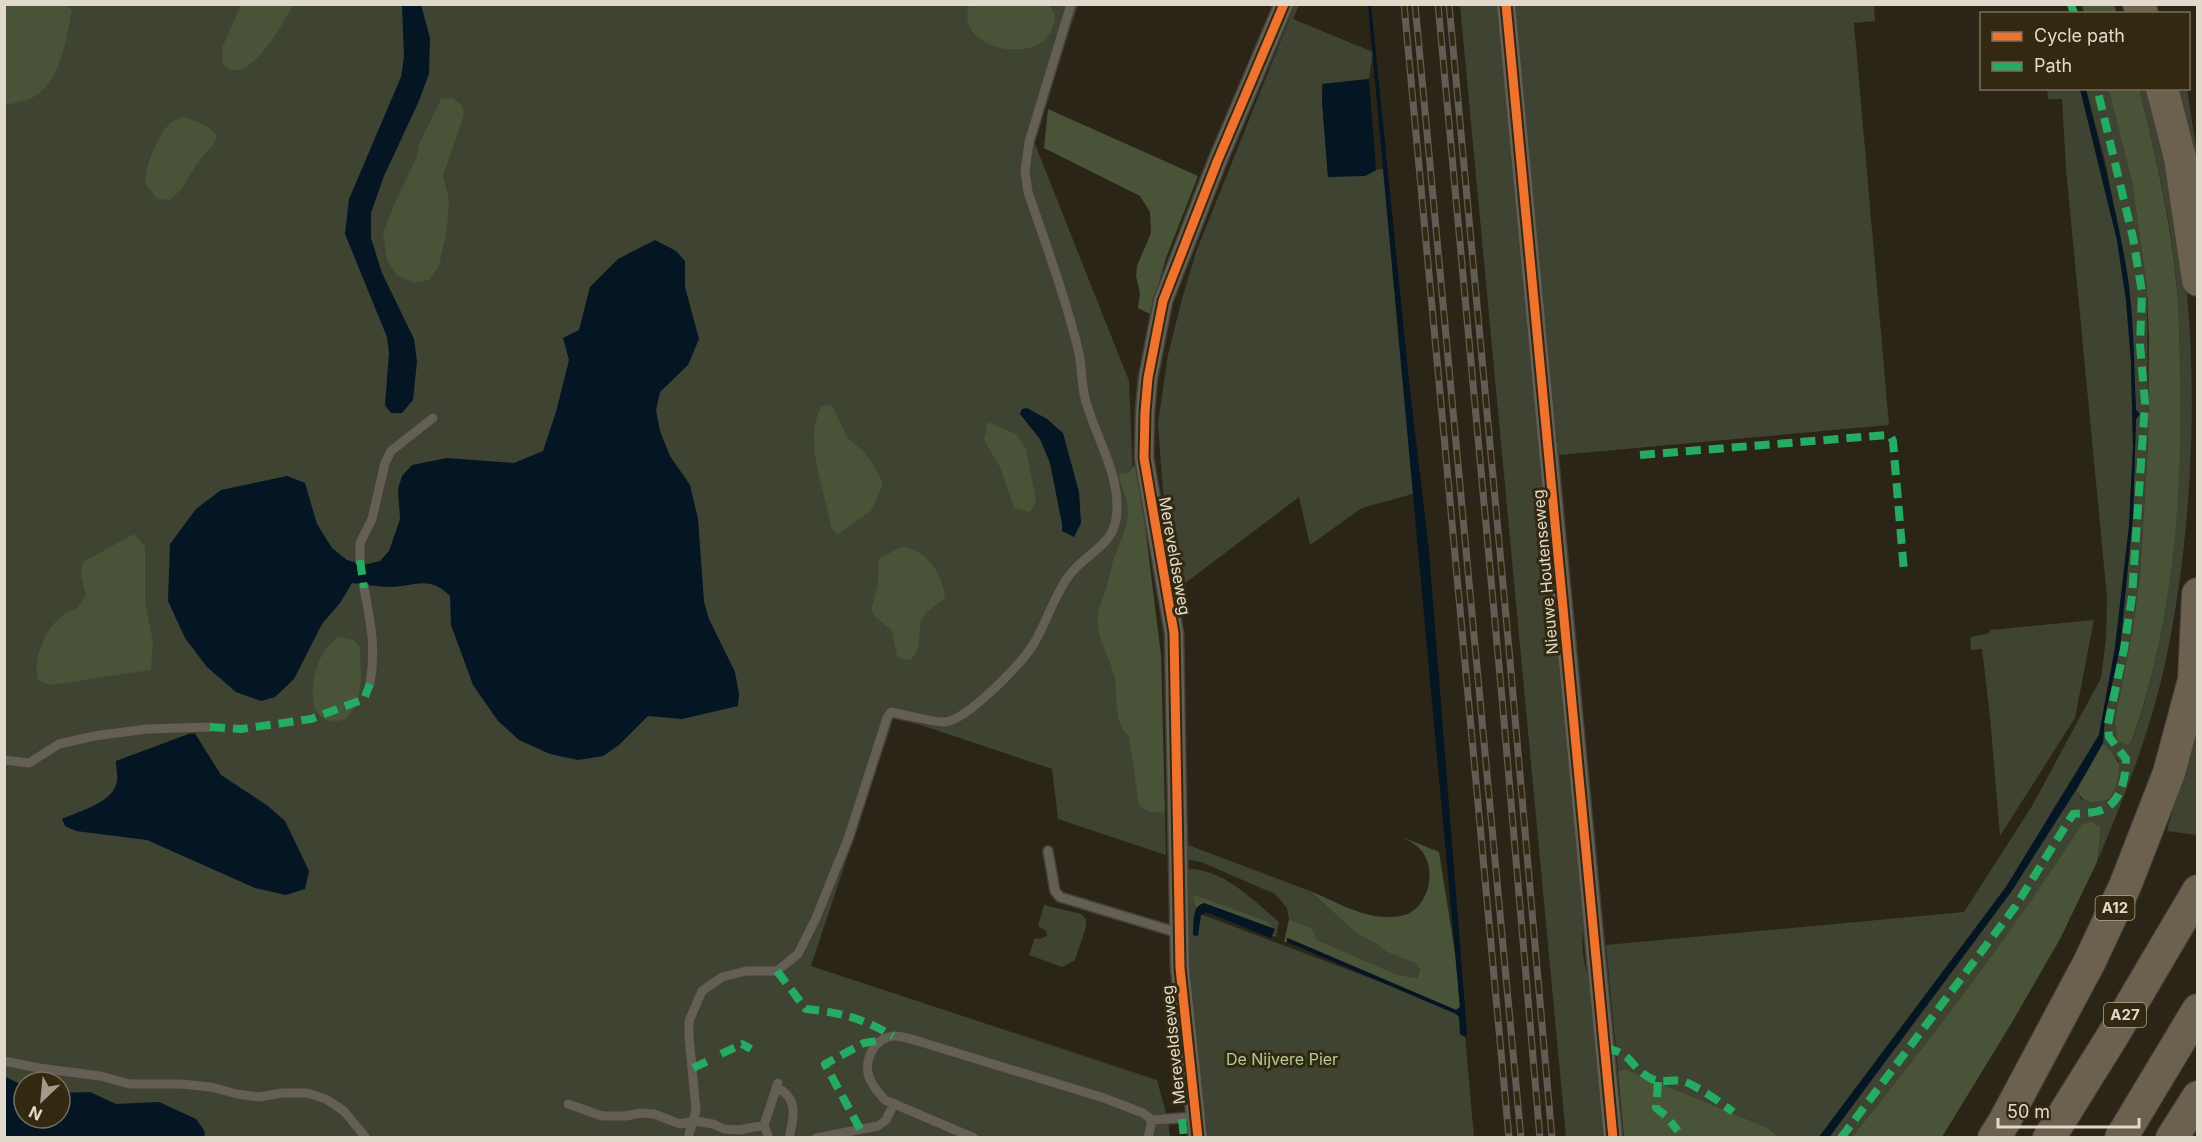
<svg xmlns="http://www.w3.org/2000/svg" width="2202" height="1142" font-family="Inter,sans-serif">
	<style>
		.green { fill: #3e4332; fill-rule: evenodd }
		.forest { fill: #495338 }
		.water { fill: #041524 }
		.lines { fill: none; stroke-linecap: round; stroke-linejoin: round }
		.lane-casing { stroke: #444036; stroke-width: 12 }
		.street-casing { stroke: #444036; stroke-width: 21 }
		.highway-casing { stroke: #444036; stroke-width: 34 }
		.lane { stroke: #635f54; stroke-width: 9 }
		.street { stroke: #635f54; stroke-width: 18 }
		.highway { stroke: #6c604f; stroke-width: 32 }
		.rail-casing { stroke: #625d54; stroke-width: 7 }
		.rail { stroke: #332810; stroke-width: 4.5; stroke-dasharray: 14; stroke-linecap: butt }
		.quiet { stroke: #26ab63; stroke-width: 8; stroke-dasharray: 15 8; stroke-linecap: butt }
		.cycleway-casing { stroke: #332810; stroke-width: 13 }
		.cycleway { stroke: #ef722f; stroke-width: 9 }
		.labels { text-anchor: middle; stroke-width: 6; stroke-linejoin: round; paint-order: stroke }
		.shield { fill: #332810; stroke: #ada594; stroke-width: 1.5 }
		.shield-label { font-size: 15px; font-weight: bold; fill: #e1dacc }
		.street-label { font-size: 16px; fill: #e1dacc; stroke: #332810 }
		.park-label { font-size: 16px; fill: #b6cc96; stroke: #332810 }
	</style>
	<rect width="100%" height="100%" fill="#2b2518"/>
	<path class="green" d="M5 5H1078L1033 139 1129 381 1135 527 1158 813H1165L1166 855 1058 819 1052 769 894 716 811 966 1157 1080 1168 1120 1170 1137 5 1138ZM24 1082H60V1118H24Z
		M1295 5H1299L1293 19 1373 52 1369 79 1322 84V101L1328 176H1365L1376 170 1383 169 1416 493 1362 508 1310 545 1299 497 1180 587 1163 492 1158 423 1168 355 1182 299 1196 252Z
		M1460 5H1500L1585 916C1580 933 1582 971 1593 986L1607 1137H1566Z
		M1514 5H1874L1875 21 1854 23 1889 425 1559 455Z
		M2047 89H2080L2117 240 2126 300 2131 361 2133 447 2129 526 2115 648 2099 735 2006 887 1819 1137H1780L1766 1127 1625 1069 1618 1071 1606 945 1964 912 2032 806 2101 678 2106 638 2107 597 2066 169 2062 99H2048Z
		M2086 89H2109L2112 97 2132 182 2147 289 2148 446 2140 575 2132 634V741C2174 623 2182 496 2179 372 2179 345 2180 317 2177 290 2172 222 2156 155 2139 89H2150C2164 157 2181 225 2187 294 2198 413 2190 547 2165 664 2150 732 2124 798 2097 862L2101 827 2083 824C2012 933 1933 1036 1852 1137L1829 1138 2011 892 2072 795 2076 791 2082 800 2119 761 2103 743 2105 716 2120 648 2133 515 2136 419 2140 414 2136 410 2127 275 2106 165Z
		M2171 89H2187L2197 153V217Z
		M2094 620 2075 718 2000 836 1990 717 1982 649 1971 650 1970 637 1990 633V630Z
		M2197 718V835L2167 831Z
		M1188 845 1310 891 1357 934 1377 944 1388 952 1415 963 1420 970 1417 978 1398 975 1317 940 1312 928 1289 919 1287 908 1275 894 1201 862 1188 860Z
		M1191 869C1226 871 1254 901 1279 922L1276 937 1272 936 1275 929 1193 899 1196 908 1195 912 1463 1013 1474 1137H1204L1185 990V871Z
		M1044 905 1081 914 1086 919V927L1075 960 1062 967 1029 955 1035 938 1040 939 1047 936 1046 931 1038 926Z"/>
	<path class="forest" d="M5 4 67 5 72 11C65 42 62 81 32 98 24 102 13 103 5 105Z
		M970 4 1049 5C1051 8 1055 14 1055 17 1055 18 1053 26 1053 26 1041 69 950 48 970 4Z
		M241 5H293C283 23 258 70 235 70 230 70 226 67 223 64L222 48Z
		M2082 5H2114L2117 13H2084Z
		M2109 89H2139C2156 155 2171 222 2177 290 2180 320 2179 351 2180 381 2182 502 2173 626 2132 740L2127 745 2118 741 2115 721 2132 634 2140 575 2148 446 2149 338 2147 289 2132 182Z
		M453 98 462 106 464 115 443 176 449 199 447 229 439 266 429 280 414 283 397 275 387 260 383 233 397 198 416 159 419 144 441 99Z
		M1048 109 1198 176 1166 258 1150 314 1138 308 1140 294 1136 276 1137 266 1151 233 1150 212 1140 196 1044 148Z
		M182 117C196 121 210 124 217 137 214 146 208 150 202 157 189 173 187 187 170 200L157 199 145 183C146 164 156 139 169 124 172 121 177 119 182 117Z
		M828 405 833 407 847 437 863 451 875 467 883 484 871 511 837 535 831 527C825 489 803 443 821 407Z
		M988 422 1016 434 1026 449 1036 501 1030 512 1014 508 1000 467 984 440Z
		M1137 461 1161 655 1165 813 1148 812 1139 805 1129 736C1113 722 1118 699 1115 680 1112 662 1100 643 1098 628 1096 615 1102 600 1106 588 1110 577 1111 564 1116 553 1130 518 1133 511 1117 475L1129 473Z
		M134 534 145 546V601L153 642 151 670 51 685 38 680C32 661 45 628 62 616 77 606 75 613 86 595L81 576 83 562Z
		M900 547C925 547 943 574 945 597 937 606 924 611 921 622 917 636 923 650 910 660L901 659 897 656 892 631 876 617 871 610 878 584 879 559Z
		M338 637 354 640 360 648 361 681 357 704 346 719C342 720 336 722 332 721 301 717 314 668 324 651 327 646 334 641 338 637Z
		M2103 743C2125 765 2121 770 2111 798 2094 803 2087 806 2076 791Z
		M2091 822 2101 827 2097 862 2060 939 2011 1024 1942 1137H1852C1933 1036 2012 933 2082 824Z
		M1402 837 1439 852 1456 959 1460 1007 1456 1010 1288 938 1287 942H1284L1289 919 1312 928 1317 940 1398 975 1417 978 1420 970 1415 963 1387 952 1377 944 1357 934 1310 891C1335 901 1362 918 1389 917 1395 917 1407 916 1411 912 1428 902 1434 875 1426 858 1421 847 1412 842 1402 837Z
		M1194 895 1266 921 1275 929 1206 904H1201L1196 908 1193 899Z
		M1625 1069 1766 1127 1780 1137H1624L1618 1071Z"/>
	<path class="water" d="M402 5H421L430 38 429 74 418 103 384 176 371 213V238L382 273 414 339 417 362 413 400 402 413H391L385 405 389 353 387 337 345 234 349 199 401 77 404 57Z
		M1368 5H1371L1409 381 1429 551 1467 1034 1465 1037 1460 1034 1459 1017 1456 1014 1287 942V938L1456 1010 1460 1007Z
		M1369 79 1376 170 1365 176 1328 177 1322 101 1323 84Z
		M2080 89H2086C2100 150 2117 210 2127 272 2134 317 2134 364 2136 410L2140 414 2136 419 2133 515 2120 648 2105 716 2103 743 2076 790 2011 892 1829 1137H1819L2006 887 2099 735 2115 648 2129 526 2133 447 2131 361 2126 300 2117 240Z
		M655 240 676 251 685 261V287L699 339 688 365 660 392 656 410 660 431 670 456 690 485 698 519 704 602 709 619 735 672 739 694 738 706 682 719 648 716 619 745 603 756 578 760 550 754 519 740 498 721 473 685 451 625 450 596C429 575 416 586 391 587 378 587 364 584 352 583L340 603 322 624 294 679 275 697 261 701 236 692 207 667 185 638 168 601 170 544 196 509 221 490 287 476 305 483 317 524 332 548 347 560 364 565 380 561 389 551 400 519 398 489 402 476 412 465 447 458 514 463 543 451 556 412 569 360 563 338 579 330 590 287 618 259Z
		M1027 408 1047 419 1063 433 1079 492 1081 523 1074 537 1062 531V524L1050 463 1040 439 1020 414 1022 409Z
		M194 732 221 775 268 806 285 821 309 871 305 889 286 895 255 888 147 840 76 831 65 826 62 819C79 811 114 803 117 781 118 775 116 767 116 761Z
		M1204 903 1275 929 1271 938 1206 912 1201 915 1198 936 1193 935C1194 924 1191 908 1204 903Z
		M4 1076 24 1086V1118H60V1093L90 1092 116 1104 159 1102 196 1119 204 1130 205 1137H5Z"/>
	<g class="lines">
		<defs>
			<path id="lane" d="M360 560V543L372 519 385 463 391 451 433 418
				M364 588C371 624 376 648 370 684
				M4 760 29 763 59 744 94 736 147 729 210 727
				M1048 851 1055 891 1060 897 1179 933
				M4 1061 39 1068 100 1076 130 1084H181L211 1087 237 1094 259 1097 282 1093H307L326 1099 344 1111 366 1138
				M776 1087C799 1098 794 1117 789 1138
				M568 1104 602 1116H626L640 1113 654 1114 680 1124 695 1121 713 1124 724 1129 740 1130 764 1125
				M688 1138 696 1110 689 1037V1021L702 991 722 977 746 971H777L798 954 816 918 848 839 887 718 891 712C902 714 937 723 945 722 967 720 1020 665 1033 645 1046 624 1053 598 1068 577 1088 549 1118 547 1117 506 1117 468 1094 434 1085 398 1081 383 1082 367 1079 353 1066 299 1046 245 1028 192L1025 171 1029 142 1071 4
				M769 1138 764 1125 778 1083
				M816 1138 878 1126 886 1120 894 1103
				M974 1138 885 1100C870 1084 861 1070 873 1049 878 1042 884 1037 893 1036 901 1035 913 1040 921 1042L1104 1098 1143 1113 1152 1120 1195 1117
				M1148 1138 1152 1120"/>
			<path id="street" d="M1506 4 1613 1138
				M1198 1138 1180 968 1174 633 1144 458 1145 412 1148 378 1163 301 1217 162 1284 4"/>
			<path id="highway" d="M2139 4 2142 14
				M2162 88 2180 158 2198 280
				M2194 680 2198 594
				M1994 1138 2004 1122 2090 961 2125 886 2169 773 2198 665
				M2049 1138 2115 1032 2198 891
				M2121 1138 2198 1010
				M2172 1138 2198 1097"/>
		</defs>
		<use href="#lane" class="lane-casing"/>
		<use href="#street" class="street-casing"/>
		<use href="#highway" class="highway-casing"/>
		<use href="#lane" class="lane"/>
		<use href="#street" class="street"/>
		<use href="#highway" class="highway"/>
		<defs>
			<path id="rail" d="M1404 4 1509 1138
				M1415 4 1521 1138
				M1438 4 1503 709 1540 1138
				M1449 4 1508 638 1552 1138"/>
		</defs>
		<use href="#rail" class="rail-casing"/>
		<use href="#rail" class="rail"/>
		<path class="quiet" d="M2071 4 2074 14
			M1640 455 1887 435 1891 437 1893 441 1904 572
			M360 560 364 588
			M210 727 241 729 311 719 364 699 370 684
			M777 971 806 1009C843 1013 861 1018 893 1036
			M1605 1048C1635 1054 1628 1066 1650 1078 1660 1084 1671 1079 1682 1081 1691 1082 1725 1105 1733 1112
			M721 1054 742 1044 751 1049
			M693 1068 708 1061
			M1658 1082 1656 1108 1666 1116 1678 1131
			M1182 1119 1184 1138
			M860 1129 825 1064 864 1043 878 1041
			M1841 1138 2015 907 2073 814C2082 813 2094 813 2102 810 2121 803 2126 777 2126 759L2109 737 2108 724 2124 649 2132 596 2145 403 2140 345 2142 292 2133 238 2097 88"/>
		<defs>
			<path id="cycleway" d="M1506 4 1613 1138
				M1198 1138 1180 968 1174 633 1144 458 1145 412 1148 378 1163 301 1217 162 1284 4"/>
		</defs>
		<use href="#cycleway" class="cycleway-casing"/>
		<use href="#cycleway" class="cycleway"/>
	</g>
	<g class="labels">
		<g class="shield">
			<rect x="2095.5" y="896" width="39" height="24" rx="4.5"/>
			<rect x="2104" y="1003" width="42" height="24" rx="4.5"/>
		</g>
		<g class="shield-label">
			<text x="2115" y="913">A12</text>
			<text x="2125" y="1020">A27</text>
		</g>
		<g class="street-label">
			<text transform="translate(1175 556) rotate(80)" y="6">Mereveldseweg</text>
			<text transform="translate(1545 572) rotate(-95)" y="6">Nieuwe Houtenseweg</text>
			<text transform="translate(1173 1045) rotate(-96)" y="6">Mereveldseweg</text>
		</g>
		<g class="park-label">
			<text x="1282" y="1065">De Nijvere Pier</text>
		</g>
	</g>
	<rect width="2202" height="1142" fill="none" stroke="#e1dacc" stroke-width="12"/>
	<rect x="1980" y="12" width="210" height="78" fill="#332810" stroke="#796f5b" stroke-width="1.5"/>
	<rect x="1992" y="32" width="30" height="9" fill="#ef722f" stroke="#796f5b" stroke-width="1.5"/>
	<text x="2034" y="42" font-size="18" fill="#e1dacc">Cycle path</text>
	<rect x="1992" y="62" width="30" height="9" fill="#26ab63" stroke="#796f5b" stroke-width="1.5"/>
	<text x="2034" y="72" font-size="18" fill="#e1dacc">Path</text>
	<g transform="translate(42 1100) rotate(206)"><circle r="28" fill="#332810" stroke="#796f5b" stroke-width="1.5"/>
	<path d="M0-4.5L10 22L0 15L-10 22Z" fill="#a19b8d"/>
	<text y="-9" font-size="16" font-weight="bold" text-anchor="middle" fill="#e1dacc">N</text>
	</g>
	<path d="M1998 1118v9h141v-9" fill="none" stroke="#e1dacc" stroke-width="3"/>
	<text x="2007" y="1118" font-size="18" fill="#e1dacc" stroke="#332810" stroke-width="4.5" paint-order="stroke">50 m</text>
</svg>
